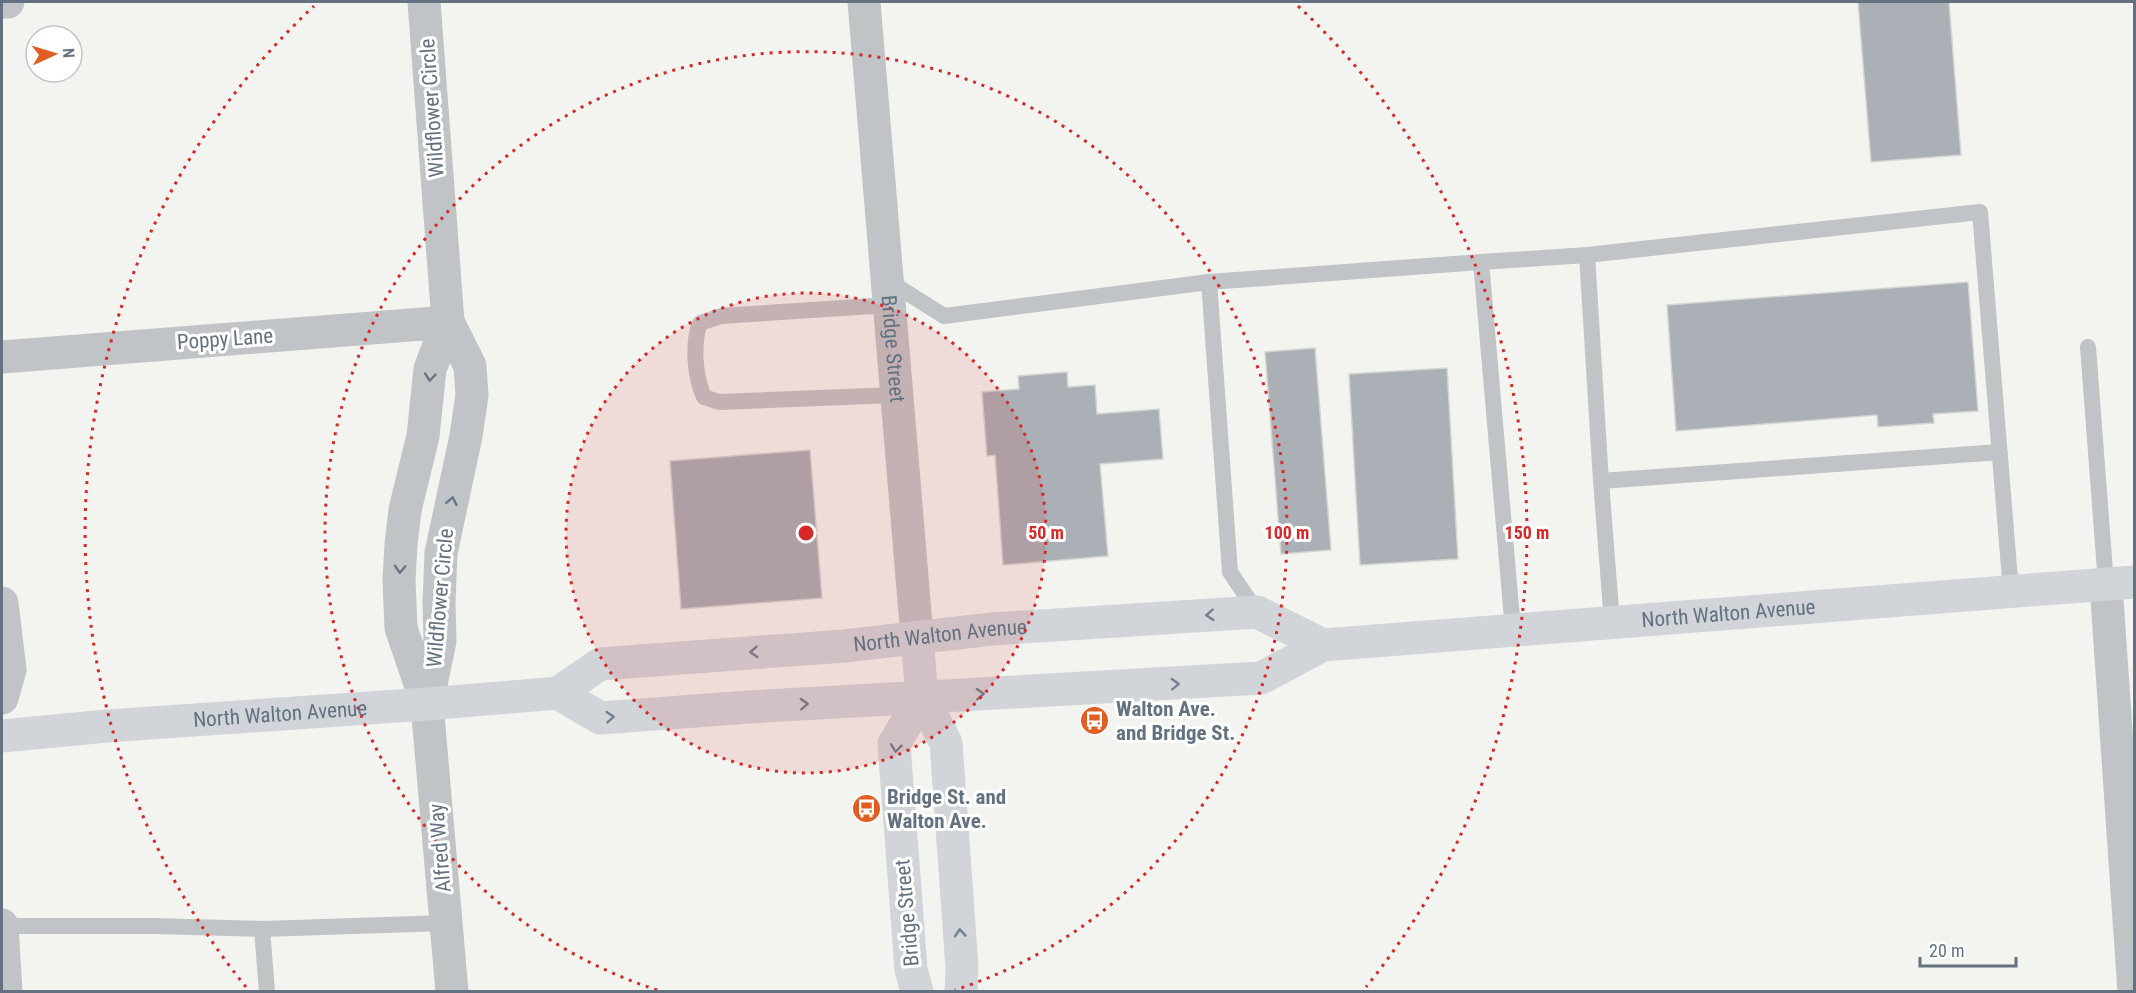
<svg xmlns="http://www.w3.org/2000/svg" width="2136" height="993" font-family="'Roboto Condensed',sans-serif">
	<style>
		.building { fill: #aab0b5; stroke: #d4d5d2; stroke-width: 1.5 }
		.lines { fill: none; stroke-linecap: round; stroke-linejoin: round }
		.service { stroke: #c1c4c7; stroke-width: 16 }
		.minor { stroke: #c1c4c7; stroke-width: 33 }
		.tertiary { stroke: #c1c4c7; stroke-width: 33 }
		.secondary { stroke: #d1d5da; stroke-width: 33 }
		.oneway { stroke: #687584 }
		.oneway2 { stroke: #74808e }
		.ring { fill: none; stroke: #d62828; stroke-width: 3; stroke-dasharray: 3 6 }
		.labels { text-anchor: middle; stroke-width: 6; stroke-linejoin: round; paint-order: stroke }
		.street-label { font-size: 21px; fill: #637180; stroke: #fff }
		.poi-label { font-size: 21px; font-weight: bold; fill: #637180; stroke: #fff; text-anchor: start }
		.centre { fill: #d62828; stroke: #fff; stroke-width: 3 }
		.ring-label { font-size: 18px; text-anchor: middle; font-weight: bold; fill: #d62828; stroke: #fff; stroke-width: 6; stroke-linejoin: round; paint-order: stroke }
	</style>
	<rect width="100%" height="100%" fill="#f3f4ef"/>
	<path class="building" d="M1858 2H1949L1961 155 1871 162Z
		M1968 282 1978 411 1933 414 1934 423 1878 427 1877 415 1676 431 1667 305Z
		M1315 348 1331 550 1281 554 1265 352Z
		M1447 368 1458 559 1360 565 1349 374Z
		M1067 372 1068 387 1095 385 1097 414 1159 409 1163 459 1100 464 1108 556 1003 565 995 455 987 456 982 392 1019 389 1018 376Z
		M810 450 822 598 681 609 670 461Z"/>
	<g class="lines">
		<path class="service" d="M1481 262 1587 255
			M887 280 944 316 1209 282 1481 262 1513 630
			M1209 282 1230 572 1257 612
			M888 305 721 316 700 323C692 344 695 377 704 397L719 402 896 395
			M2088 347 2106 584
			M1601 481 2000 452
			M1612 623 1601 481 1587 255 1980 212 2011 592
			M2 926H153L262 929 447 923
			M262 929 267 992"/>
		<path class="minor" d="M2 2H8
			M424 2 448 322 470 366 472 395 466 436 441 553 439 603 440 641 427 704
			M448 322 430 369 423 436 405 510 401 544 399 580 401 628 427 704 452 992
			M2 357 448 322
			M2106 584 2134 992
			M2 603 10 670 2 698
			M2 925 6 992"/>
		<path class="tertiary" id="s1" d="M864 2 917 637"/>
		<g class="secondary">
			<path d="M917 637 922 697 946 743 962 967 961 992"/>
			<path id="s2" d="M558 693 600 718 749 707 1261 678 1323 645 2134 582"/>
			<path id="s3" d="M2 736 107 726 427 704 558 693 600 664 844 646 992 629 1257 612 1323 645"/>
			<path d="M917 992 911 969 894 744 922 697"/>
		</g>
	</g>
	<defs><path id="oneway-chevron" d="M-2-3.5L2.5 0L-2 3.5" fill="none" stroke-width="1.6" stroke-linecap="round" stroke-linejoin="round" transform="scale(1.5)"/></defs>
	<g class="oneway">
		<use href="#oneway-chevron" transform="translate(430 377) rotate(96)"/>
		<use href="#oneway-chevron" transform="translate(452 501) rotate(-78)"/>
		<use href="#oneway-chevron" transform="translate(400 569) rotate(92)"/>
	</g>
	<g class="oneway2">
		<use href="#oneway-chevron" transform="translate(1210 615) rotate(176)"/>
		<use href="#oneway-chevron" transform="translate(754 652) rotate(176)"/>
		<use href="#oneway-chevron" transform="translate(1175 684) rotate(-3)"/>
		<use href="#oneway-chevron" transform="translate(980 694) rotate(-3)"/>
		<use href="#oneway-chevron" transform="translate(804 704) rotate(-3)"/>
		<use href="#oneway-chevron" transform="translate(610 717) rotate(-3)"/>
		<use href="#oneway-chevron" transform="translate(896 748) rotate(97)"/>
		<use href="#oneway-chevron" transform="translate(960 933) rotate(-94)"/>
	</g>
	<circle cx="806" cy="533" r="240" fill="#d62828" fill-opacity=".12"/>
	<g class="ring">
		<circle cx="806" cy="533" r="240"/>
		<path d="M657 990A481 481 0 1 1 955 990"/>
		<path d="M246 987A721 721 0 0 1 314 6M1298 6A721 721 0 0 1 1366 987"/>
	</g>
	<defs>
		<symbol id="bus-disc" viewBox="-11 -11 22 22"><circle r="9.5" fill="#e15d22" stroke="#fff"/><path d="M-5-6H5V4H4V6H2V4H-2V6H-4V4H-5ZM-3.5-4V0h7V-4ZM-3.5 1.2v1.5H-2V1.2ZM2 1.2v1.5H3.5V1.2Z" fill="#fff"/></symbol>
	</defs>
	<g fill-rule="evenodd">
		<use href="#bus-disc" x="1078" y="704" width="33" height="33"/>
		<use href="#bus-disc" x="850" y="792" width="33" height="33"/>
	</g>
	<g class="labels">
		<g class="street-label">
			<text transform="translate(432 108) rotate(-94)" y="7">Wildflower Circle</text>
			<text transform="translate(225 339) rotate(-4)" y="7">Poppy Lane</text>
			<text dy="7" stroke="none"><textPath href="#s1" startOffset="348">Bridge Street</textPath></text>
			<text transform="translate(440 598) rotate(-85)" y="7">Wildflower Circle</text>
			<text dy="7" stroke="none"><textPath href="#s2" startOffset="1188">North Walton Avenue</textPath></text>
			<text dy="7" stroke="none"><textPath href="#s3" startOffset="950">North Walton Avenue</textPath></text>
			<text dy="7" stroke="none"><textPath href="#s3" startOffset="279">North Walton Avenue</textPath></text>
			<text transform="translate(440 848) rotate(-95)" y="7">Alfred Way</text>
			<text transform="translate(907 913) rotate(-95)" y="7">Bridge Street</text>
		</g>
		<g class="poi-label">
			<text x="1116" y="716">Walton Ave.<tspan x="1116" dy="24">and Bridge St.</tspan></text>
			<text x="887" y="804">Bridge St. and<tspan x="887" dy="24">Walton Ave.</tspan></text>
		</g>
	</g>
	<circle cx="806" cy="533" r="9" class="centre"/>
	<g class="ring-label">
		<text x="1046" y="539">50 m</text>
		<text x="1287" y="539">100 m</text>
		<text x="1527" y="539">150 m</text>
	</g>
	<rect width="2136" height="993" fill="none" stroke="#637180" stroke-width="6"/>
	<g transform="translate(54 54) rotate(86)"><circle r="28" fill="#ffffff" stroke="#c1c6cc" stroke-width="1.5"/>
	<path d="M0-4.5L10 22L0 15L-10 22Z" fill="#e15d22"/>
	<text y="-9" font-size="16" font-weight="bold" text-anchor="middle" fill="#637180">N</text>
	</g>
	<path d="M1920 957v9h96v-9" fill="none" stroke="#637180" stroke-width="3"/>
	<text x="1929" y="957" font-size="18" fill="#637180" stroke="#ffffff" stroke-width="4.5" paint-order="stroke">20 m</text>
</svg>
